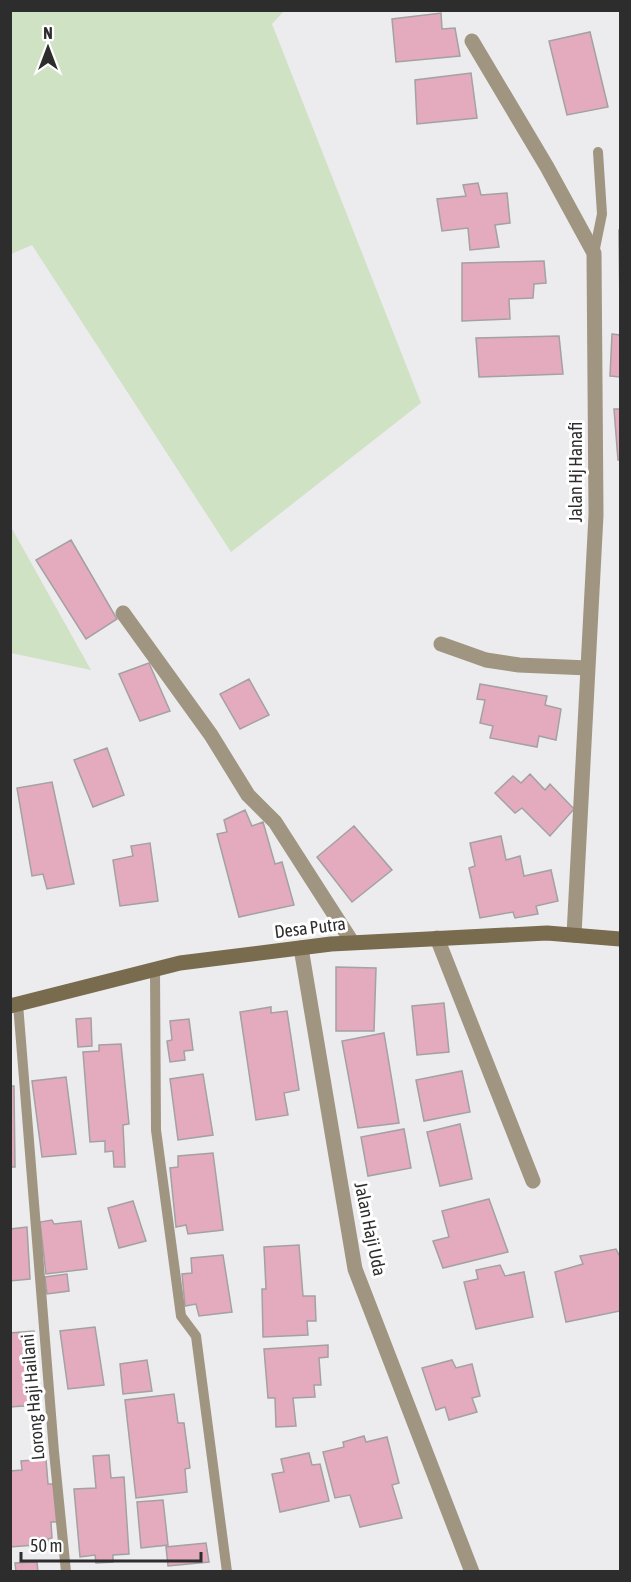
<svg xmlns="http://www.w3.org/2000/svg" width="631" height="1582" font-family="'Asap Condensed',sans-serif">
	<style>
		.green { fill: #cfe2c4 }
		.building { fill: #e4abbe; stroke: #a3a1a1; stroke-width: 1.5 }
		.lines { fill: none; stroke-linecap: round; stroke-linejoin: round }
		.lane { stroke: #9f9580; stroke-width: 10 }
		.street { stroke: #9f9580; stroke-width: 15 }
		.secondary { stroke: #796b4d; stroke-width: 15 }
		.labels { text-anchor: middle; stroke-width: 6; stroke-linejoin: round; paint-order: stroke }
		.street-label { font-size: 18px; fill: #2d2d2d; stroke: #fff }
	</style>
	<rect width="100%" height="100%" fill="#ecebee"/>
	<path class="green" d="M11 10 284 11 272 24 421 403 231 552 32 245 11 254Z
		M10 527H11L91 670 11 653Z"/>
	<path class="building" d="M441 13 442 29 455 28 460 56 396 62 392 19Z
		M590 32 608 107 567 115 549 41Z
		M471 73 477 118 417 124 415 80Z
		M478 183 481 195 507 193 510 223 495 225 499 247 470 250 468 228 442 231 437 199 466 196 463 185Z
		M619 230H620V310Z
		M544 261 546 283 534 284 533 298 509 299 510 319 462 321V263Z
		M612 334 620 335V377L610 376Z
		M559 336 563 374 479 377 476 338Z
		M614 409H620V460H618Z
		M71 540 117 619 86 639 36 560Z
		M149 663 170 711 140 721 119 674Z
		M249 679 269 715 240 729 220 694Z
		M480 684 547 696 545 705 561 709 556 740 539 736 537 747 490 738 493 726 480 723 485 700 477 699Z
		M107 748 124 795 93 807 74 760Z
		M530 774 545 790 550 784 574 809 550 836 522 808 515 813 495 793 513 776 521 783Z
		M52 782 74 884 47 889 43 874 32 876 17 788Z
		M245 810 252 826 263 822 275 864 282 862 294 905 239 917 217 834 227 832 224 820Z
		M354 826 392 870 352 902 317 857Z
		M501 836 506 860 520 856 524 876 551 870 558 901 536 906 538 914 515 918 513 912 480 918 469 868 475 866 470 843Z
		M150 843 158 901 120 906 113 860 133 856 131 846Z
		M336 967 376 968 374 1031H336Z
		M444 1003 449 1052 417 1055 412 1006Z
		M271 1007V1013L287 1011 299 1090 284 1093 288 1115 256 1120 240 1012Z
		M91 1018 92 1046 78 1047 76 1019Z
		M189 1019 193 1050 184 1051 185 1060 170 1062 167 1041 172 1040 170 1021Z
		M384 1033 399 1123 358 1128 342 1041Z
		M121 1044 129 1124 123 1125 125 1167H114L113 1151 105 1152V1141L90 1142 83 1052 99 1051V1045Z
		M462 1071 470 1112 424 1121 416 1080Z
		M203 1074 213 1135 178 1140 170 1079Z
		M66 1077 76 1154 42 1157 32 1081Z
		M10 1086H14L15 1167H10Z
		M460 1124 472 1179 440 1186 427 1132Z
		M404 1129 411 1168 368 1176 361 1137Z
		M213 1153 223 1230 188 1234 186 1225 176 1227 170 1168 178 1167V1156Z
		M489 1199 508 1252 443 1268 433 1241 449 1237 442 1211Z
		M133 1201 146 1241 119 1248 108 1208Z
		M52 1220 54 1224 81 1221 87 1269 46 1274 40 1222Z
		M27 1227 30 1279 10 1281V1229Z
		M299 1245 303 1296H315L316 1321H307L308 1335 263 1337 262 1289H266L264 1247Z
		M616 1249 620 1257V1311L566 1322 555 1272 583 1264 580 1256Z
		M223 1255 232 1312 199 1316 196 1304 185 1306 182 1274 192 1273 191 1258Z
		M500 1265 505 1276 524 1272 533 1317 476 1329 464 1282 478 1279 476 1270Z
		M67 1274 69 1291 47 1294 45 1277Z
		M95 1327 104 1385 68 1389 60 1331Z
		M34 1331 38 1405 10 1407V1333Z
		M328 1345V1357L319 1358 321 1385H314L315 1397 293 1398 296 1426 276 1427 275 1398H268L264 1349Z
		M147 1360 152 1391 123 1394 120 1364Z
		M452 1360 456 1368 472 1364 480 1396 472 1398 477 1412 449 1420 445 1407 436 1410 422 1368Z
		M174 1394 178 1423H184L190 1468 185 1469 187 1492 136 1498 125 1400Z
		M364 1436 366 1442 387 1437 399 1483 392 1485 402 1518 360 1527 350 1495 335 1498 323 1452 344 1447 343 1442Z
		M309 1453 312 1465 320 1464 329 1501 280 1512 272 1474 284 1472 281 1459Z
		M109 1455 111 1478 124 1477 129 1554 113 1555V1562L96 1563 95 1555 80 1557 74 1489 96 1488 93 1456Z
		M46 1459 48 1484H54L57 1522H51L52 1538 48 1539V1544L10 1547V1471L22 1470 21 1461Z
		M163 1500 168 1545 141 1548 137 1502Z
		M206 1543 209 1562 168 1566 166 1547Z
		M37 1562 38 1572H16L15 1563Z"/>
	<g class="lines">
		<path class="lane" d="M594 253 602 214 598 152
			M155 969 156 1130 181 1316 196 1336 227 1572
			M18 1004 54 1452 66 1572"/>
		<path class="street" d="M472 41 547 167 594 253 596 515 574 935
			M123 613 211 735 248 795 275 822 352 942
			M441 644 486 660 519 665 588 668
			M437 938 533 1181
			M301 948 355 1269 472 1572"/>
		<path class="secondary" d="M10 1006 180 963 331 944 547 933 620 939"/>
	</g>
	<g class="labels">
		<g class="street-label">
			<text transform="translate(576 472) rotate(-90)" y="6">Jalan Hj Hanafi</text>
			<text transform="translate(310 928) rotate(-7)" y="6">Desa Putra</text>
			<text transform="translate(370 1229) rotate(78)" y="6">Jalan Haji Uda</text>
			<text transform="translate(33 1397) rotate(-95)" y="6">Lorong Haji Hailani</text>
		</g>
	</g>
	<rect width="631" height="1582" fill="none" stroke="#2d2d2d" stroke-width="24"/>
	<g transform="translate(48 48)" stroke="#ffffff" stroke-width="4.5" paint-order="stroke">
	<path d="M0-4.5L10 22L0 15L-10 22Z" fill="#2d2d2d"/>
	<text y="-9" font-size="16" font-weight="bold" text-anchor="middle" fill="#2d2d2d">N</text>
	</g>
	<path d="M21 1552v9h180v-9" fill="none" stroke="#2d2d2d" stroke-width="3"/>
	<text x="30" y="1552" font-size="18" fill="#2d2d2d" stroke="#ffffff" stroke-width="4.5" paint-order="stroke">50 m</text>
</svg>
